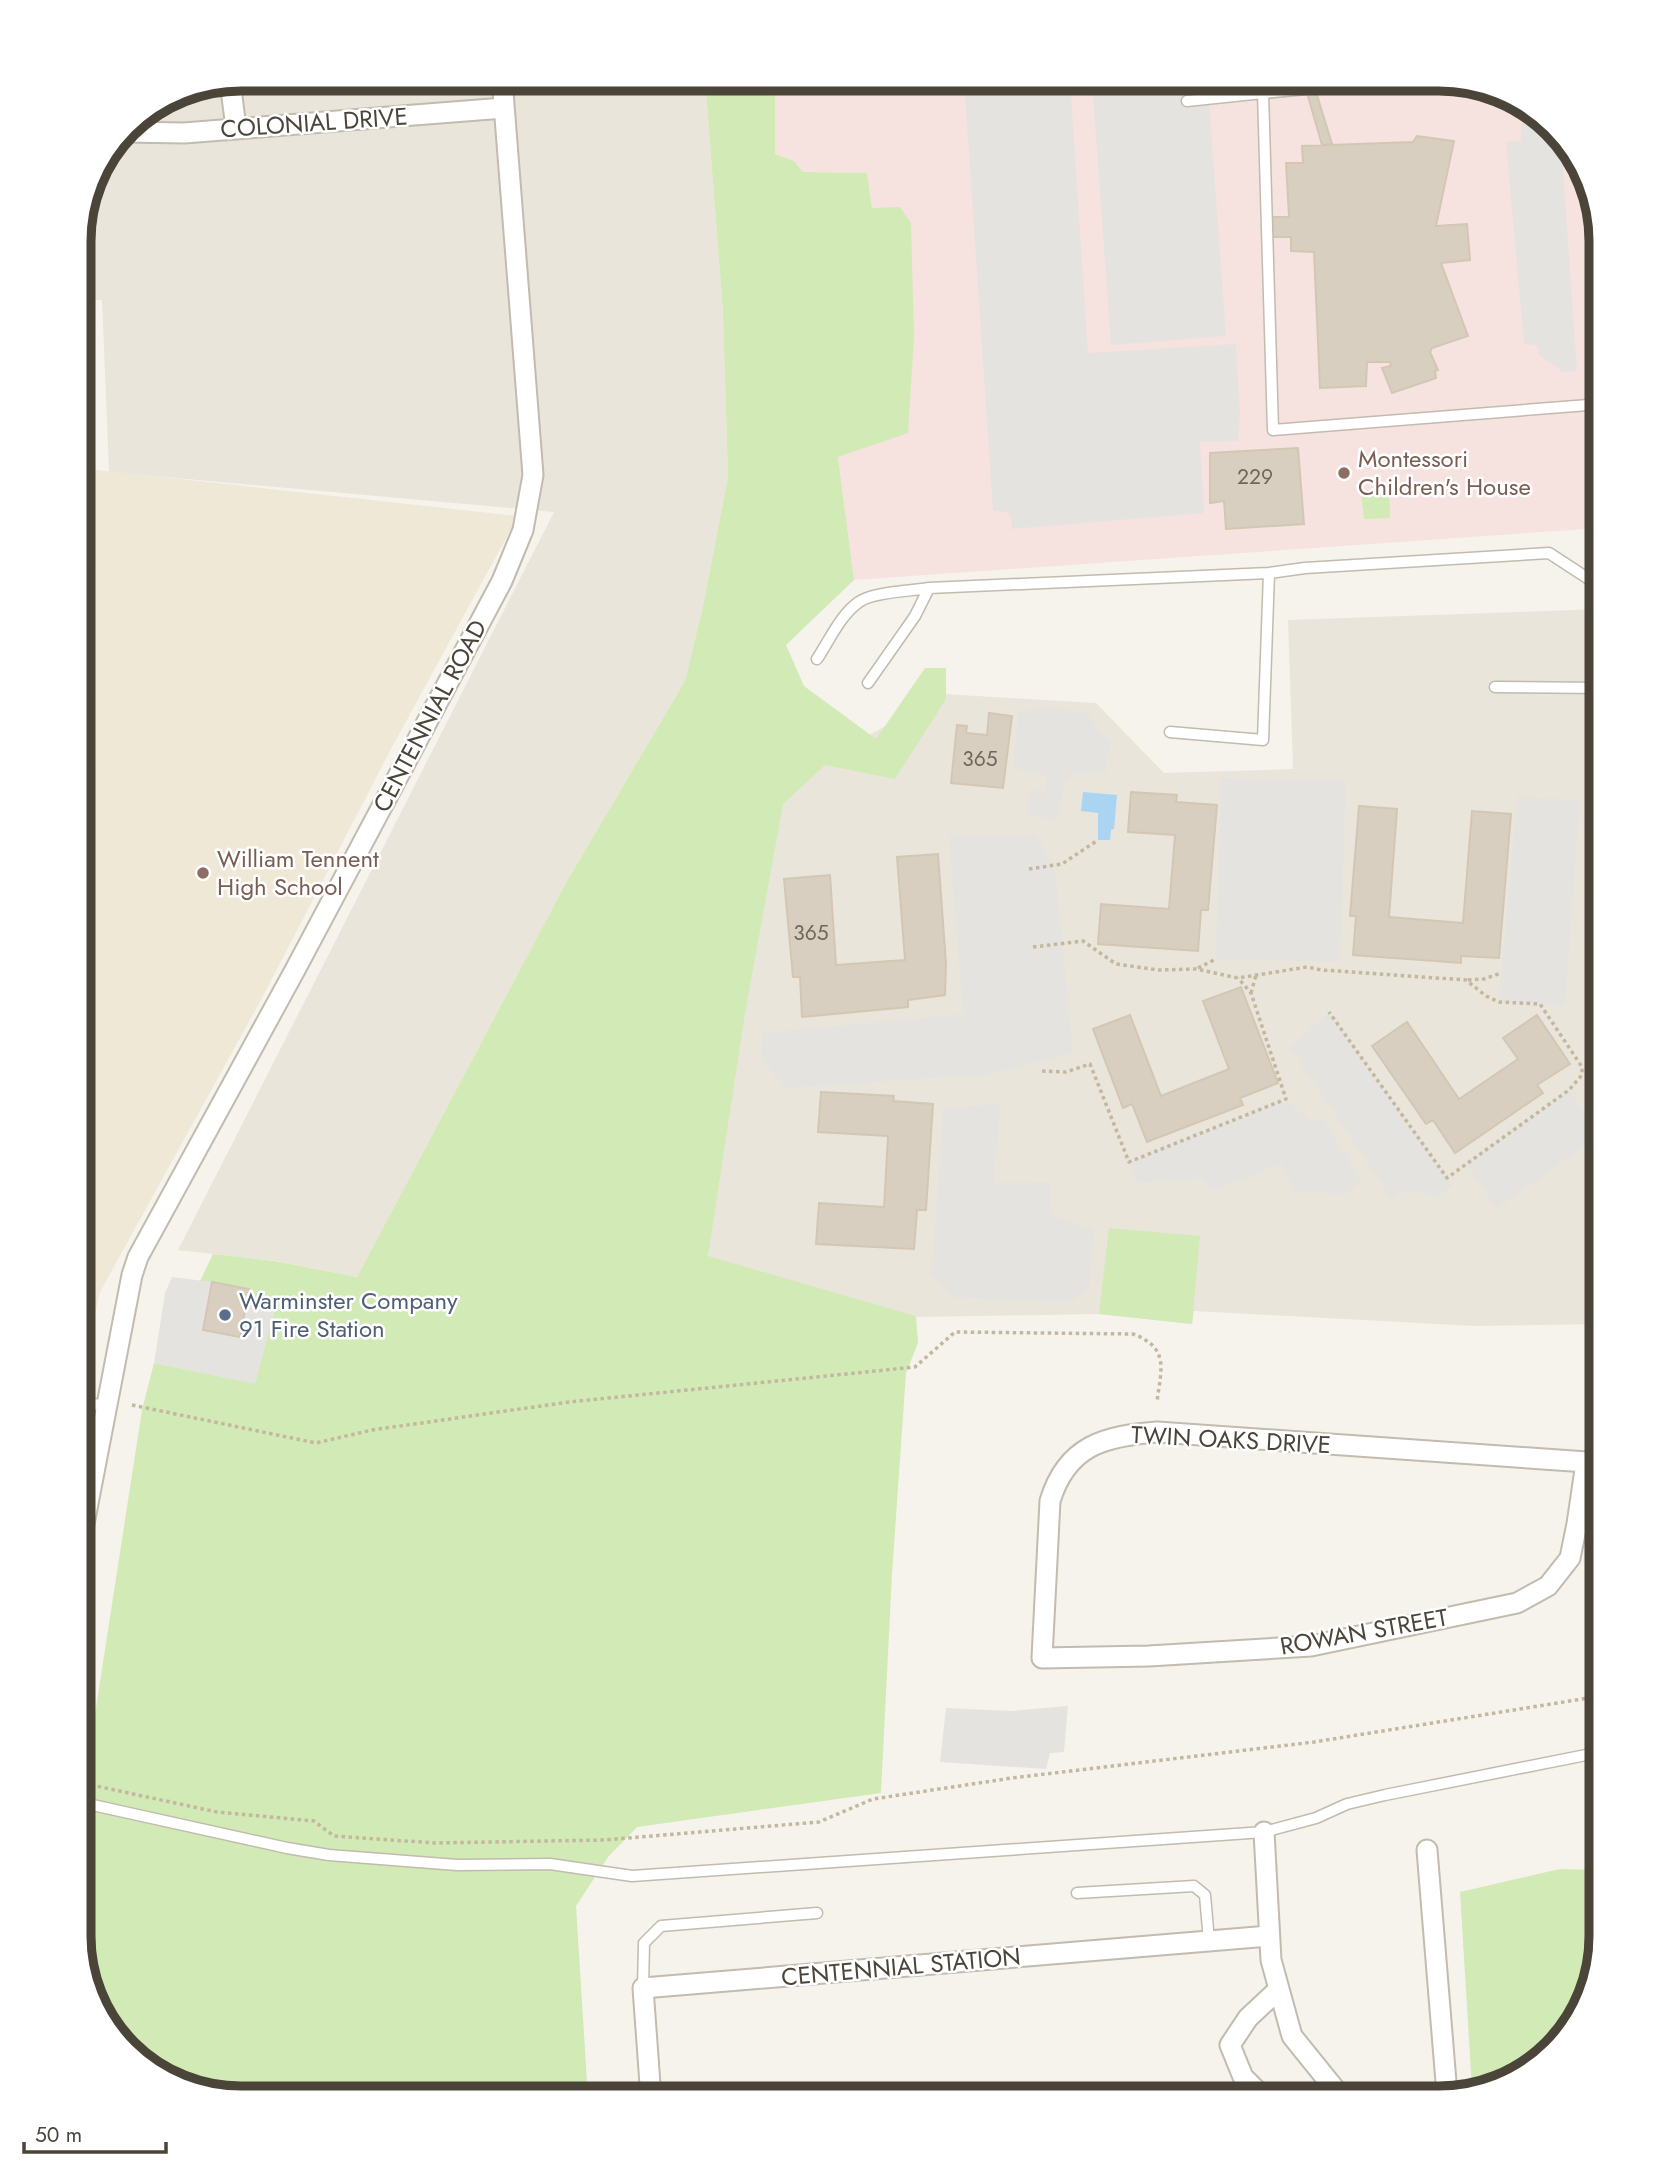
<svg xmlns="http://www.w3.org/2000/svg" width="1680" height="2177" font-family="Jost,sans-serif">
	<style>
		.residential { fill: #eae5da }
		.education { fill: #efe8d6 }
		.medical { fill: #f6e3e0 }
		.green { fill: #d2eab5 }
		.parking { fill: #e5e3e0 }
		.water { fill: #a9d4f2 }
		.building { fill: #d8cfc1; stroke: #d3c7b4; stroke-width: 2 }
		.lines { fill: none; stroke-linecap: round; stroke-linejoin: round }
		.service-casing { stroke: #c2bbae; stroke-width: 13 }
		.minor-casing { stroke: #c2bbae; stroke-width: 23 }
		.path { stroke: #c4b79f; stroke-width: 3.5; stroke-dasharray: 3.5 3.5; stroke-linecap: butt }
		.service { stroke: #fff; stroke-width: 10 }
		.minor { stroke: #fff; stroke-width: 19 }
		.education-dot { fill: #8d6e63; stroke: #fff; stroke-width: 2.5 }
		.service-dot { fill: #5c6f8a; stroke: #fff; stroke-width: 2.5 }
		.labels { text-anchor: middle; stroke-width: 5; stroke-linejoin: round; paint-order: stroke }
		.number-label { font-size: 21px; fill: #6e675b }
		.street-label { font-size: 24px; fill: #4b4439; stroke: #fff }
		.education-label { font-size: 24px; fill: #785e54; stroke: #fff; text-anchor: start }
		.service-label { font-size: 24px; fill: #4e5e75; stroke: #fff; text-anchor: start }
		.rim { fill: none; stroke: #4b4439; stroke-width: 9 }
	</style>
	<rect width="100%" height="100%" fill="#f6f3ec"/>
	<path class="residential" d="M241 79H705L723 312 728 477 703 606 685 681 567 881 357 1277 277 1261 178 1250 554 512 109 472 102 300 79 299V230L96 169 134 119 179 91Z
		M1601 609V1324L1475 1326 1194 1311 1192 1324 1099 1314 919 1317 708 1257 741 805 944 694 1096 703 1164 773 1293 769 1288 620Z"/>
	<path class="education" d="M79 468 518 516 391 749 262 998 100 1292 79 1386Z"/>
	<path class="medical" d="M775 79H1449L1521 101 1574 151 1601 241V528L854 580 838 457 872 209 867 173 803 172 794 161 775 154Z"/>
	<path class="green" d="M705 79H775V154L794 161 803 172 867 173 872 208 900 207 911 223 914 337 908 433 838 457 854 580 786 645 804 686 876 739 925 668H946V699L895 779 825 765 783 804 745 1013 708 1256 916 1316 918 1343 906 1373 892 1574 881 1793 637 1827 608 1857 576 1906 588 2098H240L160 2077 106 2026 79 1936V1801L87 1766 142 1410 154 1363 255 1383 274 1311 247 1300 249 1289 200 1281 213 1254 275 1261 357 1277 567 881 685 681 703 606 728 477 723 312Z
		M1389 491 1390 518 1364 519 1361 494Z
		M1109 1228 1200 1236 1192 1324 1099 1314Z
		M1560 1869 1601 1870V1937L1580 2017 1550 2049 1532 2053 1533 2067 1529 2071 1472 2089 1460 1892Z"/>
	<path class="parking" d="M964 79H1070L1088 353 1236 344 1240 414 1238 441 1200 442 1204 513 1011 529 1012 519 1008 512 993 511Z
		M1208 88 1226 336 1111 345 1093 95Z
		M1534 113 1561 139 1577 371 1563 372 1539 355 1537 345 1524 344 1506 142 1521 141V124Z
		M1042 706 1086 713 1111 743 1105 773H1074L1064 782 1059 819 1028 815 1029 790 1045 792 1047 777 1036 771 1013 769 1018 713Z
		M1221 778 1346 781 1340 962 1216 959Z
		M1517 797 1580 800 1565 1006 1499 1002Z
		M949 835 1037 836 1055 870 1073 1053 989 1074 787 1088 761 1060 763 1033 963 1014Z
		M1329 1012 1447 1178 1453 1186 1437 1195 1406 1191 1392 1199 1290 1048Z
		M1569 1090 1601 1134 1497 1209 1466 1164Z
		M1286 1099 1309 1120H1324L1362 1181 1345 1194 1294 1191 1282 1164 1212 1190 1203 1177 1138 1183 1129 1162Z
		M1001 1103 993 1183 1051 1182V1214L1094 1230 1089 1288 1069 1302 951 1297 932 1274 943 1109Z
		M172 1277 212 1282 203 1330 240 1337 247 1300 274 1311 255 1384 154 1363 165 1293Z
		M1068 1706 1064 1752 1050 1753 1046 1769 940 1762 946 1708 1011 1711Z"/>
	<path class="water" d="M1083 792 1117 795 1114 829 1111 830 1110 840H1098V813L1081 811Z"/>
	<path class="building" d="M1303 79H1312L1332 144 1322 145Z
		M1417 136 1454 141 1436 226 1467 224 1470 260 1441 263 1468 336 1432 348 1430 352 1438 370 1435 371 1436 378 1392 393 1382 368 1391 366 1390 362H1367L1366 386 1320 388 1314 252 1291 251V237H1270L1271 217H1289L1286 163H1303L1302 146 1413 142Z
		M1298 448 1304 524 1226 529 1224 501 1210 503V453Z
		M989 713 1012 716 1003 788 951 783 957 725 967 726 966 733 987 735Z
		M1131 792 1177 795 1176 802 1217 805 1208 910H1201L1198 951 1098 944 1101 904 1169 909 1175 835 1128 832Z
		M1359 806 1397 809 1389 917 1463 923 1472 811 1511 814 1499 958 1461 956V963L1353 955 1356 916H1350Z
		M938 854 946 964 945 995 908 1000V1007L802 1017 800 977H793L784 879 830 875 836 965 905 960 897 857Z
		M1241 987 1278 1083 1240 1098 1243 1105 1147 1142 1132 1104 1123 1108 1093 1029 1130 1015 1161 1096 1229 1069 1203 1001Z
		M1537 1015 1570 1064 1537 1085 1543 1093 1455 1153 1433 1120 1426 1124 1372 1046 1407 1022 1459 1099 1518 1059 1503 1038Z
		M821 1092 894 1096 893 1101 933 1104 926 1210H917L914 1249 816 1244 819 1203 884 1207 888 1136 818 1132Z
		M212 1282 249 1289 240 1337 203 1330Z"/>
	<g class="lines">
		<defs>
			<path id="service" d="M1314 88 1441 79
				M1306 89 1263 93 1273 430 1601 404
				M1187 101 1263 93
				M817 659C829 641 841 614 859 602 872 592 911 591 929 588
				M868 683 915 616 929 588 1269 573
				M1495 687 1601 688
				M1170 732 1263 740 1269 573 1305 568 1549 553 1601 587
				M79 1402 107 1406
				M79 1432 100 1440
				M79 1802 287 1848 329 1855 457 1865 550 1864 632 1876 1264 1832 1316 1818 1347 1804 1385 1795 1601 1752
				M1077 1893 1194 1886 1205 1895 1209 1941
				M643 1988 644 1943 661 1926 817 1913"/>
			<path id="minor" d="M230 81 236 128
				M124 132 184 133 504 108
				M1586 1463 1577 1524 1570 1558 1548 1586 1517 1603 1311 1646 1149 1656 1042 1658 1050 1501C1067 1445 1105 1436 1157 1432L1601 1463
				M79 1550 132 1275 138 1257 295 970 502 581 523 530 533 475 502 79
				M1264 1832 1271 1960 1292 2036 1338 2093 1355 2098
				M1427 1850 1446 2082 1443 2097
				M651 2098 643 1988 1269 1936
				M1264 2098 1243 2077 1230 2045 1248 2018 1278 1990"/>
		</defs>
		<use href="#service" class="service-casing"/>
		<use href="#minor" class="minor-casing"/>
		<path class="path" d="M1029 869 1062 864 1098 840
			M1033 947 1083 941 1116 964 1159 970 1196 969 1238 978 1307 967 1322 970 1466 980 1486 996 1499 1002 1540 1004 1582 1067V1075L1569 1090 1447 1178 1329 1012
			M1198 968 1216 959
			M1468 980 1484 979 1501 973
			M1251 993 1256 975
			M1042 1071 1066 1072 1090 1064 1129 1162 1286 1099 1251 993 1238 978
			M132 1405 316 1443 372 1430 569 1402 915 1367 955 1332 1133 1334C1170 1348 1161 1369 1157 1402
			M79 1777 96 1786 217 1812 314 1821 334 1836 435 1843 604 1840 819 1822 873 1799 1012 1778 1314 1742 1601 1696"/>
		<use href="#service" class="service"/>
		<use href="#minor" class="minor"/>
	</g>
	<g class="education-dot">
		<circle cx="1344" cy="473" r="7"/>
		<circle cx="203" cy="873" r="7"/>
	</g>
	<circle class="service-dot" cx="225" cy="1315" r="7"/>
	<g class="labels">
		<g class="number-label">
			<text x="1255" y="484">229</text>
			<text x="980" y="766">365</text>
			<text x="811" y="940">365</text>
		</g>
		<g class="street-label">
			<text transform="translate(314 123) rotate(-4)" y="8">COLONIAL DRIVE</text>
			<text transform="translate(430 716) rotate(-62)" y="8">CENTENNIAL ROAD</text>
			<text transform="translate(1231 1440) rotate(3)" y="8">TWIN OAKS DRIVE</text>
			<text transform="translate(1364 1632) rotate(-10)" y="8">ROWAN STREET</text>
			<text transform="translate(901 1967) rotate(-5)" y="8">CENTENNIAL STATION</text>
		</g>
		<g class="education-label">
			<text x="1358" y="467">Montessori<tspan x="1358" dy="28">Children's House</tspan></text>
			<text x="217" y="867">William Tennent<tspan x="217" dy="28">High School</tspan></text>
		</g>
		<g class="service-label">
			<text x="239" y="1309">Warminster Company<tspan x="239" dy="28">91 Fire Station</tspan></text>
		</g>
	</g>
	<path d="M0 0H1680V2177H0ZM241 91H1439A150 150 0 0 1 1589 241V1936A150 150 0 0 1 1439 2086H241A150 150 0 0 1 91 1936V241A150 150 0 0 1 241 91Z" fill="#fff" fill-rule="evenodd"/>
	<path class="rim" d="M241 91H1439A150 150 0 0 1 1589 241V1936A150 150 0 0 1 1439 2086H241A150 150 0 0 1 91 1936V241A150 150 0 0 1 241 91Z"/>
	<path d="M24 2142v10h142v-10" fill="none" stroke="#4b4439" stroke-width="3.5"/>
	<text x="35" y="2142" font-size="21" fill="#4b4439" stroke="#ffffff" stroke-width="5" paint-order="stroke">50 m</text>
</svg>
